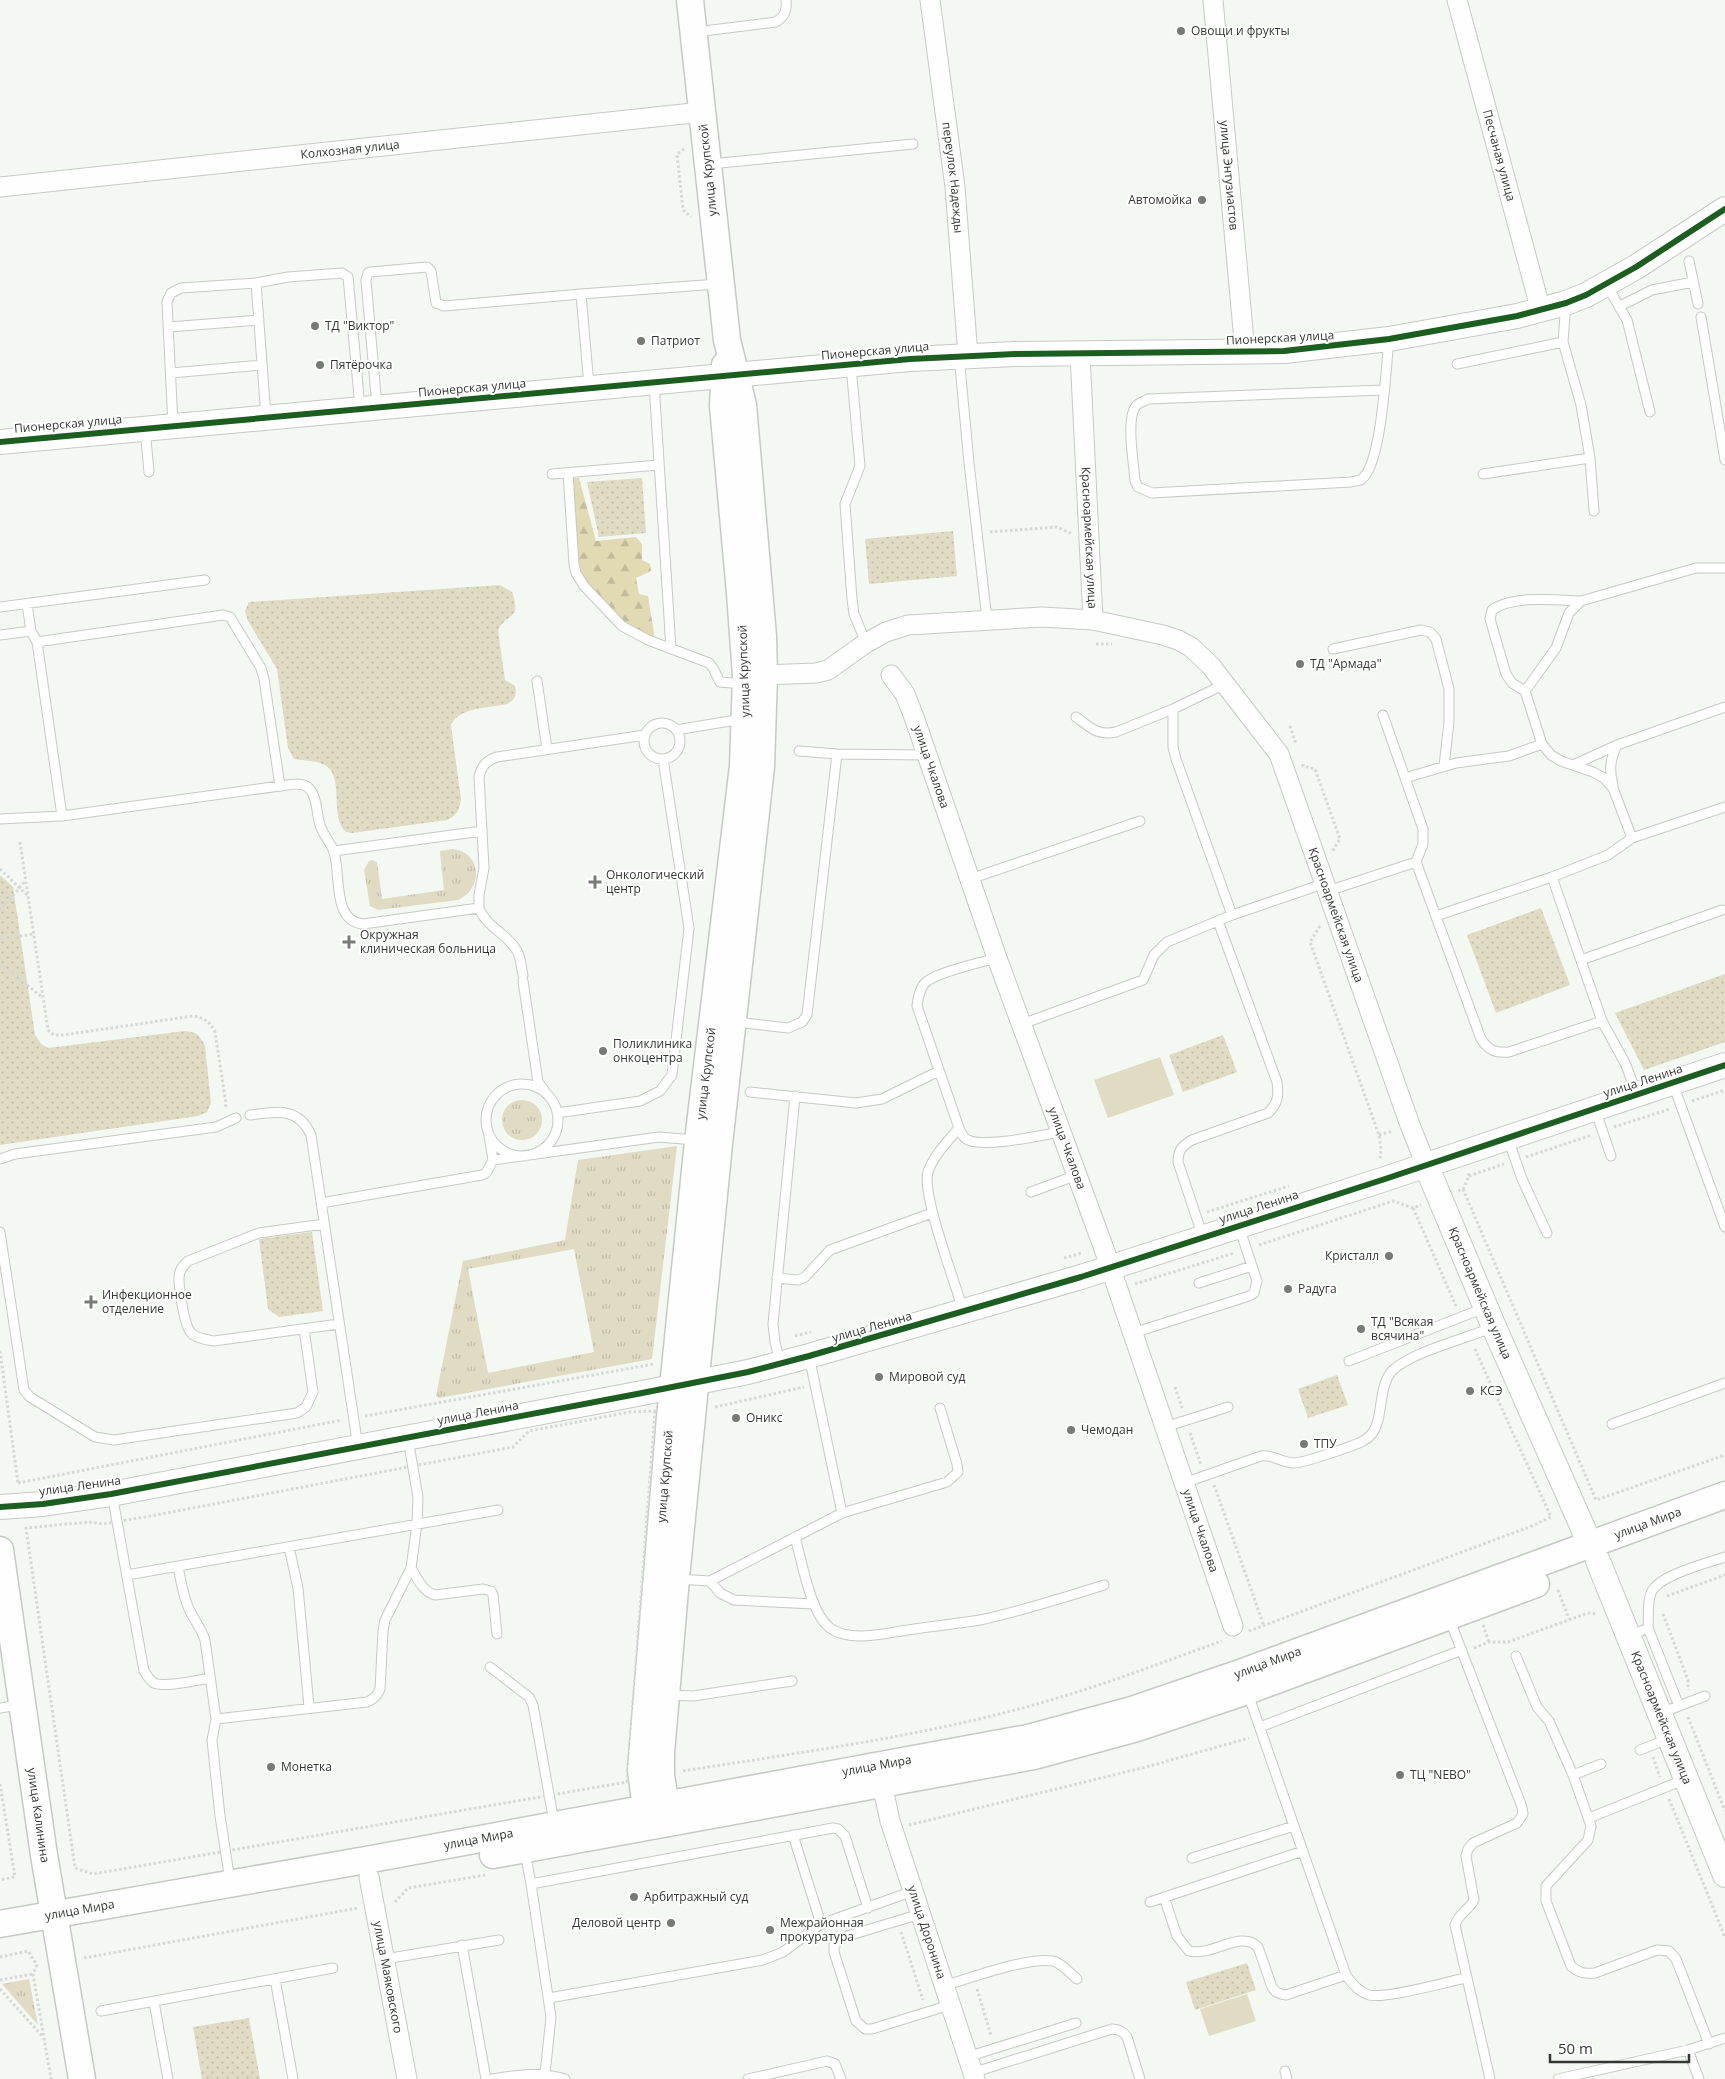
<svg xmlns="http://www.w3.org/2000/svg" width="1725" height="2079" font-family="'Open Sans',sans-serif">
	<style>
		.grass { fill: url(#grass-tufts); fill-rule: evenodd }
		.forest { fill: url(#forest-firs) }
		.park { fill: url(#park-dots) }
		.pitch { fill: #e0dbc3 }
		.lines { fill: none; stroke-linecap: round; stroke-linejoin: round }
		.service-casing { stroke: #c6cac5; stroke-width: 11 }
		.minor-casing { stroke: #c6cac5; stroke-width: 21 }
		.tertiary-casing { stroke: #c6cac5; stroke-width: 26 }
		.secondary-casing { stroke: #c6cac5; stroke-width: 29 }
		.path { stroke: #d6d8d6; stroke-width: 3; stroke-dasharray: 2.5 2.5; stroke-linecap: butt }
		.service { stroke: #fdfefd; stroke-width: 9 }
		.minor { stroke: #fdfefd; stroke-width: 19 }
		.tertiary { stroke: #fdfefd; stroke-width: 24 }
		.secondary { stroke: #fdfefd; stroke-width: 26 }
		.cycleway-casing { stroke: #fff; stroke-width: 9 }
		.cycleway { stroke: #1b5e20; stroke-width: 6 }
		.poi-dot { fill: #777b76; stroke: #fff; stroke-width: 2 }
		.labels { text-anchor: middle; stroke-width: 4; stroke-linejoin: round; paint-order: stroke }
		.poi-label { font-size: 12px; fill: #343834; stroke: #fff; text-anchor: start }
		.street-label { font-size: 12px; fill: #343834; stroke: #fff }
	</style>
	<defs>
		<pattern id="grass-tufts" width="24" height="20" patternUnits="userSpaceOnUse" patternTransform="scale(1.25)"><rect width="24" height="20" fill="#e0dbc3"/><path d="M3 7l-1-3M5 7V3M7 7l1-3M15 17l-1-3M17 17v-4M19 17l1-3" fill="none" stroke="#c1bda8"/></pattern>
		<pattern id="forest-firs" width="22" height="20" patternUnits="userSpaceOnUse" patternTransform="scale(1.25)"><rect width="22" height="20" fill="#e2dab3"/><path d="M5 1l3.5 6h-7zM16 11l3.5 6h-7z" fill="#c2bc9b"/></pattern>
		<pattern id="park-dots" width="8" height="8" patternUnits="userSpaceOnUse" patternTransform="scale(1.25)"><rect width="8" height="8" fill="#e0dbc3"/><path d="M2 2h.1M6 6h.1" fill="none" stroke="#c1bda8" stroke-width="1.8" stroke-linecap="round"/></pattern>
	</defs>
	<rect width="100%" height="100%" fill="#f3f8f2"/>
	<path class="grass" d="M452 849C482 852 484 888 458 900L378 910 370 906 364 870 369 861 372 860 377 862 382 899 444 890 440 853V851Z
		M502 1120a20 20 0 1 1 40 0a20 20 0 1 1-40 0Z
		M677 1146 652 1359 439 1398 436 1396 463 1261 565 1240 578 1160ZM574 1249 594 1352 488 1373 468 1269Z
		M29 1979 38 2025 2 1984Z"/>
	<path class="forest" d="M571 478H579L596 541 636 537 642 544V560L650 564 651 571 636 578 639 594 648 596 655 640C625 626 593 600 578 570Z"/>
	<path class="park" d="M642 478 646 533 599 537 587 482Z
		M953 531 957 576 869 584 865 539Z
		M500 585 512 592C522 621 507 612 498 630L505 680 515 686C517 695 515 700 507 704 489 708 459 707 451 725L461 799C460 808 457 816 447 820L352 833 346 832C329 818 345 776 325 765 315 760 304 761 294 759L288 748 277 669 248 621 245 611 249 602Z
		M0 875 13 887 35 1035 41 1044 48 1048 185 1031C196 1032 200 1035 205 1046L211 1103 207 1112 198 1116 0 1145Z
		M1541 908 1570 985 1496 1013 1467 935Z
		M1725 974V1042L1644 1070 1615 1013Z
		M1223 1035 1237 1072 1183 1092 1169 1055Z
		M312 1232 323 1311 279 1317 268 1309 259 1239Z
		M1337 1375 1348 1405 1308 1418 1298 1389Z
		M1247 1963 1256 1990 1195 2010 1186 1982Z
		M249 2018 260 2079H202L193 2027Z"/>
	<path class="pitch" d="M1160 1057 1174 1095 1108 1118 1094 1080Z
		M1247 1994 1256 2021 1209 2036 1200 2009Z"/>
	<g class="lines">
		<defs>
			<path id="service" d="M696 32 776 22C785 16 787 11 786 0
				M710 164 913 144
				M1689 261 1698 304
				M256 283 288 277 342 273 348 277 360 407
				M1606 284 1627 320 1650 412
				M1566 303 1563 342 1581 405 1590 458 1594 511
				M1620 306 1652 290 1693 282
				M1701 317 1725 460
				M169 327 259 320
				M959 356 969 463 987 619
				M1457 364 1563 342
				M851 366 860 466 845 504 852 599 854 614 866 643
				M171 373 262 365
				M654 383 671 649
				M589 386 581 294 718 284
				M1384 390 1148 399C1145 401 1140 402 1137 405 1125 416 1134 464 1135 481L1138 487 1152 493 1351 482C1354 481 1360 481 1362 479 1382 463 1386 366 1389 339
				M377 407 366 280 368 273 370 272 427 267 431 271 436 303 444 306 581 294
				M173 426 167 302 171 293 181 288 256 283 266 417
				M145 429 149 472
				M568 473 574 564 576 573 584 586 622 626 648 640 709 663 713 668 720 682 743 684
				M552 474 659 465
				M1483 474 1590 458
				M1581 601C1556 600 1512 595 1492 610L1490 619 1506 674 1512 683 1525 691 1542 744 1551 755 1561 761 1593 772 1604 778 1613 788 1632 838
				M27 604 31 631 37 642 62 816
				M0 607 205 580
				M0 635 31 631
				M37 642 223 615 230 617 261 668 264 679 280 786
				M1333 649 1421 630 1430 632 1436 639 1449 689V722L1444 766
				M537 681 547 749
				M1225 684 1173 709V747L1176 759 1232 915
				M1525 691 1556 648 1569 613 1581 601 1696 568H1725
				M1383 715 1423 829V844L1416 862 1481 1039C1489 1051 1496 1053 1509 1052L1602 1021
				M1076 717C1090 727 1097 736 1116 732L1173 709
				M644 741a18 18 0 1 1 36 0a18 18 0 1 1-36 0Z
				M676 730 730 721H743
				M799 751 837 754 927 755
				M1573 765 1617 745 1725 707
				M1405 778 1456 763 1509 756 1542 744
				M1613 785C1609 770 1610 760 1617 745
				M0 819 62 816 280 786C288 785 299 782 306 786 318 793 316 814 320 825 323 835 331 843 334 852 341 875 332 921 363 924L479 908V895L484 868 479 777C482 765 486 761 497 757L645 735
				M334 851 482 831
				M970 879 1140 821
				M1328 891 1416 862
				M479 908C486 927 508 934 517 951 521 957 521 967 523 975
				M1436 916 1552 877
				M997 958C982 962 933 973 924 984 919 991 918 998 917 1006L959 1128C961 1133 963 1138 968 1140 986 1148 1041 1135 1061 1132
				M1581 960 1722 910
				M523 981 538 1082 544 1090
				M736 1022 788 1028 802 1022 807 1015 837 754
				M1022 1024 1143 980 1154 955 1167 942 1232 915 1326 883
				M1673 1084 1725 1227
				M486 1120a36 36 0 1 1 72 0a36 36 0 1 1-72 0Z
				M750 1092 856 1103 882 1099 939 1071
				M1637 1095 1626 1065 1602 1021 1552 877 1608 855 1632 838 1725 807
				M1595 1109 1611 1156
				M557 1113 640 1101 660 1091 672 1075 689 928 663 759
				M250 1115C276 1112 298 1106 311 1135L358 1447
				M959 1128C948 1141 933 1156 928 1172 921 1193 956 1285 963 1310
				M489 1136 493 1160
				M1508 1139 1522 1179 1547 1233
				M0 1159 15 1154 216 1127 236 1118
				M1031 1192 1077 1175
				M321 1203 482 1175 486 1173 493 1160 659 1137 695 1140
				M324 1224 259 1233 188 1261C183 1266 179 1270 179 1278 179 1289 184 1327 192 1334 199 1339 207 1340 214 1341L339 1324
				M0 1232 24 1390 30 1397 95 1437 114 1440 297 1413 306 1407 313 1392 304 1329
				M1203 1237 1178 1162C1178 1150 1182 1146 1192 1140L1268 1113C1278 1103 1279 1096 1277 1082L1218 921
				M777 1278 798 1280 805 1277 830 1250 932 1213
				M1199 1283 1252 1266
				M1133 1333 1249 1296 1254 1293 1257 1281 1239 1227
				M809 1356 842 1513
				M1349 1361 1484 1308
				M780 1362 775 1342 773 1324 795 1096
				M1612 1424 1725 1383
				M1165 1427 1228 1407
				M1184 1483 1261 1456C1273 1454 1282 1463 1294 1463 1303 1463 1354 1446 1363 1441 1371 1437 1376 1429 1378 1420 1382 1404 1381 1382 1393 1370 1412 1352 1467 1338 1494 1327
				M112 1494 144 1671C147 1675 149 1680 154 1683 165 1688 197 1680 210 1678
				M795 1537C802 1561 810 1613 830 1628 851 1643 885 1633 908 1630 932 1626 956 1624 980 1620 1022 1611 1063 1598 1104 1585
				M289 1547 298 1588 309 1707
				M178 1567C181 1581 183 1596 189 1609 194 1620 201 1628 205 1640L216 1719
				M411 1568C417 1578 423 1592 435 1595L483 1589 491 1591 493 1595 497 1634
				M127 1575 498 1510
				M677 1579 710 1581 842 1513 947 1482 958 1472 957 1464 940 1408
				M710 1581 720 1593 734 1600 814 1604
				M1449 1618 1522 1807 1523 1814 1517 1823 1473 1843 1468 1849 1466 1856 1474 1900C1469 1910 1459 1913 1455 1925L1490 2079
				M1648 1628 1679 1706 1661 1713
				M1630 1636 1648 1628C1649 1617 1647 1603 1651 1593 1658 1575 1708 1563 1725 1557
				M1516 1656 1537 1707 1549 1721 1573 1775 1591 1826 1588 1840 1546 1886V1901L1571 1966C1579 1973 1585 1974 1595 1973L1657 1950 1669 1951 1676 1959 1709 2044
				M490 1667 529 1697 533 1705 554 1822
				M1248 1694 1346 1975C1352 1984 1359 1992 1369 1995 1387 1999 1445 1982 1466 1978
				M669 1695 693 1696 792 1681
				M1679 1706 1705 1696
				M0 1708 19 1705
				M1260 1727 1462 1650
				M1640 1750 1668 1739
				M1573 1775 1601 1764
				M1589 1818 1686 1779
				M793 1835 821 1924
				M525 1852 531 1884
				M1192 1858 1294 1826
				M230 1881 220 1816 212 1740 216 1719 367 1702C374 1699 377 1696 380 1689L383 1631 385 1620 411 1568 417 1524 418 1497 408 1439
				M1164 1897 1177 1936 1189 1951C1212 1957 1241 1929 1258 1947L1272 1987C1276 1993 1279 1994 1286 1995L1346 1975
				M1150 1902 1303 1851
				M920 1914 844 1937 834 1945V1952L856 2021 865 2029H872L950 2005
				M462 1945 486 2079
				M385 1959 499 1940
				M275 1979 293 2079
				M944 1986C967 1979 1035 1954 1056 1962 1064 1966 1071 1974 1077 1979
				M549 1998 763 1960 783 1952 821 1924 913 1891
				M154 2002 168 2079
				M101 2011 333 1968
				M1688 2050 1699 2079
				M967 2057 1076 2023
				M1285 2071 1287 2079
				M972 2073 1112 2029C1120 2030 1123 2031 1127 2037L1140 2079
				M545 2074 551 2017 531 1884 833 1828 838 1829 845 1836 868 1908
				M492 2079C518 2075 540 2071 565 2079
				M748 2079 827 2061 835 2064 841 2079
				M1558 2079 1688 2050 1725 2038"/>
			<g id="minor">
				<path id="s1" d="M930 0 955 187 968 356"/>
				<path id="s2" d="M1213 0 1245 352"/>
				<path id="s3" d="M1457 0 1541 311"/>
				<path id="s4" d="M0 187 702 112"/>
				<path id="s5" d="M1080 354 1093 620 1163 635 1178 640 1191 647 1211 666 1279 754 1410 1125 1426 1165"/>
				<path d="M764 675 816 673 828 670 866 643 886 632 908 625 1042 617 1093 620"/>
				<path id="s6" d="M891 675 905 694 914 717 997 958 1103 1246 1233 1626"/>
				<path id="s7" d="M882 1784 890 1821 975 2079"/>
				<path id="s8" d="M369 1877 407 2079"/>
			</g>
			<g id="tertiary">
				<path d="M0 442 910 359 1015 354 1284 351 1389 339 1517 316 1566 303 1586 295 1636 267 1725 209"/>
				<path id="s9" d="M1426 1165 1494 1327 1590 1544"/>
				<path d="M0 1507 43 1504 111 1494 637 1394 748 1372 809 1356 1081 1277 1385 1179 1725 1065"/>
				<path id="s10" d="M1598 1561 1725 1875"/>
			</g>
			<g id="secondary">
				<path id="s11" d="M0 1550 44 1855 82 2079"/>
				<path d="M668 1823 661 1775V1753L676 1578 719 1144 761 767 764 675 763 636 743 405 727 340 690 0"/>
				<path id="s12" d="M648 1824 641 1770 670 1417 698 1141 743 766 746 676 740 593 723 406 725 365"/>
				<path d="M493 1855 958 1770 1034 1756 1137 1728 1247 1691 1536 1584"/>
				<path id="s13" d="M0 1924 366 1860 957 1751 1028 1738 1132 1710 1240 1673 1725 1495"/>
			</g>
		</defs>
		<use href="#service" class="service-casing"/>
		<use href="#minor" class="minor-casing"/>
		<use href="#tertiary" class="tertiary-casing"/>
		<use href="#secondary" class="secondary-casing"/>
		<path class="path" d="M684 149 677 154 683 210 691 217
			M990 532 1057 527 1072 534
			M1096 644H1112
			M1290 726 1296 744
			M1303 764V766L1315 769 1340 839 1332 852
			M20 842 48 1030 54 1035H63L193 1016C205 1018 210 1022 215 1032L226 1104 225 1109
			M0 869 27 895
			M0 911 25 881
			M1320 926 1310 942 1379 1135 1381 1149 1380 1160
			M0 939 34 934
			M0 963 42 997
			M1692 1101 1725 1090
			M1614 1127 1670 1109
			M1379 1135 1393 1131
			M1526 1157 1592 1135
			M1469 1176 1504 1164
			M1463 1189 1596 1500 1725 1455
			M1458 1191 1463 1189 1469 1176 1468 1172
			M1413 1208 1456 1306
			M1207 1212 1289 1186
			M1259 1245 1393 1201 1413 1208 1421 1205
			M1064 1258 1082 1253
			M1135 1284 1234 1253
			M795 1336 811 1332
			M0 1351 18 1483
			M1175 1387 1182 1408
			M715 1407 804 1387
			M655 1411 627 1782 93 1874 75 1868 26 1528 89 1522 103 1524 156 1515 513 1447 529 1431 630 1412Z
			M365 1416 654 1364
			M1190 1433 1201 1465
			M18 1483 342 1420
			M1214 1485 1264 1626
			M1558 1590 1569 1619
			M1667 1596 1725 1575
			M1663 1614 1688 1680V1690
			M1483 1625 1489 1642
			M1249 1631 1532 1526 1551 1517 1474 1347
			M1474 1648 1489 1642H1508L1588 1613 1596 1614
			M1688 1717 1725 1811
			M1653 1757 1660 1777
			M683 1771C803 1752 926 1736 1044 1702 1104 1685 1163 1662 1222 1641
			M0 1784 15 1877 0 1880
			M1669 1799 1725 1937
			M909 1825 1150 1766 1249 1738
			M395 1902 408 1888 485 1875
			M901 1932 923 2000
			M0 1957 28 1951 37 1965 33 1974 51 2079
			M84 1958 358 1908
			M0 1980 33 1974
			M0 1989 43 2037
			M977 1989 991 2035"/>
		<use href="#service" class="service"/>
		<use href="#minor" class="minor"/>
		<use href="#tertiary" class="tertiary"/>
		<use href="#secondary" class="secondary"/>
		<defs>
			<path id="cycleway" d="M0 442 910 359 1015 354 1284 351 1389 339 1517 316 1566 303 1586 295 1636 267 1725 209
				M0 1507 43 1504 111 1494 637 1394 748 1372 809 1356 1081 1277 1385 1179 1725 1065"/>
		</defs>
		<use href="#cycleway" class="cycleway-casing"/>
		<use href="#cycleway" class="cycleway"/>
	</g>
	<g class="poi-dot">
		<circle cx="1181" cy="31" r="5"/>
		<circle cx="1202" cy="200" r="5"/>
		<circle cx="315" cy="326" r="5"/>
		<circle cx="641" cy="341" r="5"/>
		<circle cx="320" cy="365" r="5"/>
		<circle cx="1300" cy="664" r="5"/>
		<path d="M592.5 874.5h5v5h5v5h-5v5h-5v-5h-5v-5h5z"/>
		<path d="M346.5 934.5h5v5h5v5h-5v5h-5v-5h-5v-5h5z"/>
		<circle cx="603" cy="1051" r="5"/>
		<circle cx="1389" cy="1256" r="5"/>
		<circle cx="1288" cy="1289" r="5"/>
		<path d="M88.5 1294.5h5v5h5v5h-5v5h-5v-5h-5v-5h5z"/>
		<circle cx="1361" cy="1329" r="5"/>
		<circle cx="879" cy="1377" r="5"/>
		<circle cx="1470" cy="1391" r="5"/>
		<circle cx="736" cy="1418" r="5"/>
		<circle cx="1071" cy="1430" r="5"/>
		<circle cx="1304" cy="1444" r="5"/>
		<circle cx="271" cy="1767" r="5"/>
		<circle cx="1400" cy="1775" r="5"/>
		<circle cx="634" cy="1897" r="5"/>
		<circle cx="671" cy="1923" r="5"/>
		<circle cx="770" cy="1930" r="5"/>
	</g>
	<g class="labels">
		<g class="poi-label">
			<text x="1191" y="35">Овощи и фрукты</text>
			<text x="1192" y="204" text-anchor="end">Автомойка</text>
			<text x="325" y="330">ТД "Виктор"</text>
			<text x="651" y="345">Патриот</text>
			<text x="330" y="369">Пятёрочка</text>
			<text x="1310" y="668">ТД "Армада"</text>
			<text x="606" y="879">Онкологический<tspan x="606" dy="14">центр</tspan></text>
			<text x="360" y="939">Окружная<tspan x="360" dy="14">клиническая больница</tspan></text>
			<text x="613" y="1048">Поликлиника<tspan x="613" dy="14">онкоцентра</tspan></text>
			<text x="1379" y="1260" text-anchor="end">Кристалл</text>
			<text x="1298" y="1293">Радуга</text>
			<text x="102" y="1299">Инфекционное<tspan x="102" dy="14">отделение</tspan></text>
			<text x="1371" y="1326">ТД "Всякая<tspan x="1371" dy="14">всячина"</tspan></text>
			<text x="889" y="1381">Мировой суд</text>
			<text x="1480" y="1395">КСЭ</text>
			<text x="746" y="1422">Оникс</text>
			<text x="1081" y="1434">Чемодан</text>
			<text x="1314" y="1448">ТПУ</text>
			<text x="281" y="1771">Монетка</text>
			<text x="1410" y="1779">ТЦ "NEBO"</text>
			<text x="644" y="1901">Арбитражный суд</text>
			<text x="661" y="1927" text-anchor="end">Деловой центр</text>
			<text x="780" y="1927">Межрайонная<tspan x="780" dy="14">прокуратура</tspan></text>
		</g>
		<g class="street-label">
			<text dy="4" stroke="none"><textPath href="#s4" startOffset="352">Колхозная улица</textPath></text>
			<text dy="4" stroke="none"><textPath href="#s3" startOffset="161">Песчаная улица</textPath></text>
			<text transform="translate(708 170) rotate(-96)" y="4">улица Крупской</text>
			<text dy="4" stroke="none"><textPath href="#s2" startOffset="176">улица Энтузиастов</textPath></text>
			<text dy="4" stroke="none"><textPath href="#s1" startOffset="179">переулок Надежды</textPath></text>
			<text transform="translate(1280 338) rotate(-3)" y="4">Пионерская улица</text>
			<text transform="translate(875 351) rotate(-5)" y="4">Пионерская улица</text>
			<text transform="translate(472 388) rotate(-5)" y="4">Пионерская улица</text>
			<text transform="translate(68 424) rotate(-5)" y="4">Пионерская улица</text>
			<text dy="4" stroke="none"><textPath href="#s5" startOffset="184">Красноармейская улица</textPath></text>
			<text transform="translate(744 671) rotate(-92)" y="4">улица Крупской</text>
			<text dy="4" stroke="none"><textPath href="#s6" startOffset="101">улица Чкалова</textPath></text>
			<text dy="4" stroke="none"><textPath href="#s5" startOffset="678">Красноармейская улица</textPath></text>
			<text dy="4" stroke="none"><textPath href="#s12" startOffset="754">улица Крупской</textPath></text>
			<text transform="translate(1643 1081) rotate(-18)" y="4">улица Ленина</text>
			<text dy="4" stroke="none"><textPath href="#s6" startOffset="506">улица Чкалова</textPath></text>
			<text transform="translate(1259 1207) rotate(-18)" y="4">улица Ленина</text>
			<text dy="4" stroke="none"><textPath href="#s9" startOffset="139">Красноармейская улица</textPath></text>
			<text transform="translate(872 1327) rotate(-16)" y="4">улица Ленина</text>
			<text transform="translate(478 1413) rotate(-11)" y="4">улица Ленина</text>
			<text dy="4" stroke="none"><textPath href="#s12" startOffset="349">улица Крупской</textPath></text>
			<text transform="translate(80 1486) rotate(-8)" y="4">улица Ленина</text>
			<text dy="4" stroke="none"><textPath href="#s13" startOffset="1701">улица Мира</textPath></text>
			<text dy="4" stroke="none"><textPath href="#s6" startOffset="911">улица Чкалова</textPath></text>
			<text dy="4" stroke="none"><textPath href="#s13" startOffset="1296">улица Мира</textPath></text>
			<text dy="4" stroke="none"><textPath href="#s10" startOffset="169">Красноармейская улица</textPath></text>
			<text dy="4" stroke="none"><textPath href="#s13" startOffset="891">улица Мира</textPath></text>
			<text dy="4" stroke="none"><textPath href="#s11" startOffset="268">улица Калинина</textPath></text>
			<text dy="4" stroke="none"><textPath href="#s13" startOffset="486">улица Мира</textPath></text>
			<text dy="4" stroke="none"><textPath href="#s13" startOffset="81">улица Мира</textPath></text>
			<text dy="4" stroke="none"><textPath href="#s7" startOffset="155">улица Доронина</textPath></text>
			<text dy="4" stroke="none"><textPath href="#s8" startOffset="102">улица Маяковского</textPath></text>
		</g>
	</g>
	<path d="M1550 2054v8h139v-8" fill="none" stroke="#343834" stroke-width="2.5"/>
	<text x="1558" y="2054" font-size="15" fill="#343834" stroke="#ffffff" stroke-width="4" paint-order="stroke">50 m</text>
</svg>
